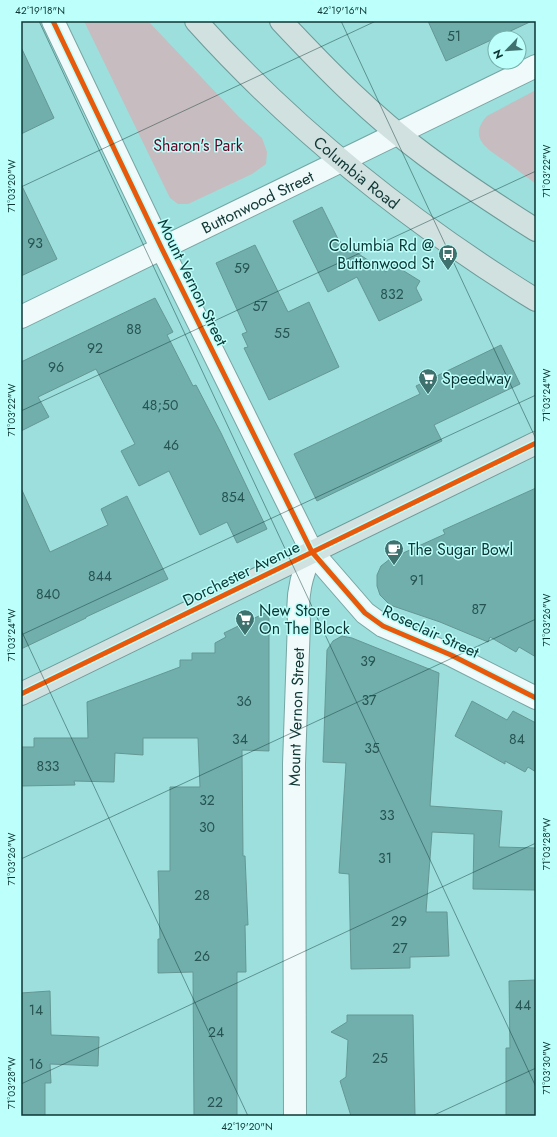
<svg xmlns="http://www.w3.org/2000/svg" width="557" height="1137" font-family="Jost,sans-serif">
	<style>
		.green { fill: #c7bcbf }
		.building { fill: #71afac; stroke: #649794 }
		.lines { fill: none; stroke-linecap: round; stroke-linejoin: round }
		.minor-casing { stroke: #76a6a4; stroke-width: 24 }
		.major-casing { stroke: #6d9a98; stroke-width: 24 }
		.minor { stroke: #f0fafa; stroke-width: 22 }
		.major { stroke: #d0e1e0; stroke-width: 22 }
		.cycleway-casing { stroke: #bcfffb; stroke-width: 8 }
		.cycleway { stroke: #e8590c; stroke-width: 5 }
		.ticks { fill: none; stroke: #0d3634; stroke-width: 1; stroke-opacity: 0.45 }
		.labels { text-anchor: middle; stroke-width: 3; stroke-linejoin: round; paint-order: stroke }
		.number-label { font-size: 14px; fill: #265452 }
		.park-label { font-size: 16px; fill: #610623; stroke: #bcfffb }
		.street-label { font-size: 16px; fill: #0d3634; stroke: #bcfffb }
		.poi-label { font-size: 16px; fill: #0d3634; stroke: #bcfffb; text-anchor: start }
		.neatline { fill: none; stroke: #0d3634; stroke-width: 1.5 }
		.ticks-label { font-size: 10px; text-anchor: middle; fill: #0d3634 }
	</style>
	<rect width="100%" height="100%" fill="#9cdfdc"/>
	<path class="green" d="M84 21H148L239 117 262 138 267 152 266 164 252 174 188 204H178L170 198Z
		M536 90V184C527 177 517 170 508 163 490 150 466 139 487 116Z"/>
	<path class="building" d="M428 21H532L446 61Z
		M21 47 54 118 21 134Z
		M21 184 57 259 21 276Z
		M322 207 339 241 386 272 391 263 420 281 416 288 422 300 379 321 357 277 328 292 293 221Z
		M255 245 288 312 309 302 339 367 269 400 244 348 248 347 242 334 247 332 216 263Z
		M155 298 173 332 167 335 193 386 196 385 221 433 267 529 237 543 227 522 200 535 169 471 139 486 121 451 135 444 96 369 38 397 49 417 21 431V362Z
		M501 345 520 384 434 425 442 441 317 501 294 454 420 394 416 386Z
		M21 488 50 552 108 525 101 509 127 496 168 579 86 617V618L21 649Z
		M536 488V657L519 647 516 652 490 637 488 642 440 622 390 605 380 595 377 586V575L381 566 390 559 445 534 443 530Z
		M269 611V751L242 750 243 856H245L248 925H245L246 972H237V1116H194L193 972 158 973V939H160L158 871H170V787H200L198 738H143V755L115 753 114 782 74 781 75 785 21 786V747H34V738H88L87 702 180 667V660H192V653H215V643L226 637 224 633Z
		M342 636 352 638 439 673 430 806 502 811 499 847 536 848V890L473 889 474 834 432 832 426 912H447L449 956 410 957V968L351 969 349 874 339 873 346 763 323 762 327 650 333 641Z
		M472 701 507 720 513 711 536 723V772L528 767 525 772 505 761V764L455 736Z
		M536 980V1116H506V1048H510L509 981Z
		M50 991 51 1035 99 1037 98 1066 50 1064 51 1083H45V1116H21V993Z
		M347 1015H413L415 1116H351L340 1081 346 1077 348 1040 331 1032 347 1022Z"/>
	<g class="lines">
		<defs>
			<g id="minor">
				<path d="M53 21 162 249 312 552 365 613 383 626 451 655 536 698"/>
				<path id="s1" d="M21 317 536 66"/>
				<path id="s2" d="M295 1116 294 764 299 621C296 596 301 575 312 552"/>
			</g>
			<g id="major">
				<path id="s3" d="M196 21C294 130 411 223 536 300"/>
				<path d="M281 21C326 69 372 116 425 155 461 182 498 206 536 230"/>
				<path d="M21 694 536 443"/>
			</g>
		</defs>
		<use href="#minor" class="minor-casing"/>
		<use href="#major" class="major-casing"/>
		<use href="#minor" class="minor"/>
		<use href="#major" class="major"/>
		<defs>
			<path id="cycleway" d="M53 21 162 249 312 552 365 613 383 626 451 655 536 698
				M21 694 536 443"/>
		</defs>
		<use href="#cycleway" class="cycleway-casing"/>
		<use href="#cycleway" class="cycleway"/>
	</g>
	<path class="ticks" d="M39 21 536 1087M341 21 536 439M21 187 376 21M21 411 536 171M21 630 248 1116M21 635 536 395M21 859 536 619M21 1084 536 843M432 1116 536 1068"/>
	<defs>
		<symbol id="bus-pin" viewBox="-11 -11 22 30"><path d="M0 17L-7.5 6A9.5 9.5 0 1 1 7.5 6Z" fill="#3f716f" stroke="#bcfffb"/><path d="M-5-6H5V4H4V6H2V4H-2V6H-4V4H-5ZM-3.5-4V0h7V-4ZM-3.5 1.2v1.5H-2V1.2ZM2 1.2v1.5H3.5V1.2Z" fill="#fff"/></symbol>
		<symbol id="supermarket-pin" viewBox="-11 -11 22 30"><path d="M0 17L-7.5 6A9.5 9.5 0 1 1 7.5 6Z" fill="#3f716f" stroke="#bcfffb"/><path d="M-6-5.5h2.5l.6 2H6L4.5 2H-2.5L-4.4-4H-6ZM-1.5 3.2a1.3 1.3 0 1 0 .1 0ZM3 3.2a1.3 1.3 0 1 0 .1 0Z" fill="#fff"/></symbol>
		<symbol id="cafe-pin" viewBox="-11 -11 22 30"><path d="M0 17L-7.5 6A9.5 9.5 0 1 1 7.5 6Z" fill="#3f716f" stroke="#bcfffb"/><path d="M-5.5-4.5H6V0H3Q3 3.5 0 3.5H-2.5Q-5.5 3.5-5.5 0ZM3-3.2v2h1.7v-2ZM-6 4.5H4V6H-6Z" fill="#fff"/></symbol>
	</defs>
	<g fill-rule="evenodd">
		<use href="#bus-pin" x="437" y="243" width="22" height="30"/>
		<use href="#supermarket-pin" x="417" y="367" width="22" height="30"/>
		<use href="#cafe-pin" x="383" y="538" width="22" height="30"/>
		<use href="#supermarket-pin" x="234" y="608" width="22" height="30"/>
	</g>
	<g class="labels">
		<g class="number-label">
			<text x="454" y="41">51</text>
			<text x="35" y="248">93</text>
			<text x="242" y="273">59</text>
			<text x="392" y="299">832</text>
			<text x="260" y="311">57</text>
			<text x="134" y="334">88</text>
			<text x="282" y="338">55</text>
			<text x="95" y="353">92</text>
			<text x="56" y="372">96</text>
			<text x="160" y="410">48;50</text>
			<text x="171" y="450">46</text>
			<text x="233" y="502">854</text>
			<text x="100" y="581">844</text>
			<text x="417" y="585">91</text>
			<text x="48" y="599">840</text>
			<text x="479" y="614">87</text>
			<text x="368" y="666">39</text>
			<text x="369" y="705">37</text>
			<text x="244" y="706">36</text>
			<text x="240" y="744">34</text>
			<text x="517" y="744">84</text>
			<text x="372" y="753">35</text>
			<text x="48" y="771">833</text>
			<text x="207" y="805">32</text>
			<text x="387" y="820">33</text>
			<text x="207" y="832">30</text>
			<text x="385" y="863">31</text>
			<text x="202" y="900">28</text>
			<text x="399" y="926">29</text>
			<text x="400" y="953">27</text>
			<text x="202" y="961">26</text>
			<text x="523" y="1010">44</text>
			<text x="36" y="1015">14</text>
			<text x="216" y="1037">24</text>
			<text x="380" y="1063">25</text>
			<text x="36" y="1069">16</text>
			<text x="215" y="1107">22</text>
		</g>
		<g class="park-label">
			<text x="198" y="151">Sharon's Park</text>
		</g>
		<g class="street-label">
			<text dy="6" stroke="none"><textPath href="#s3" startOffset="221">Columbia Road</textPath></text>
			<text dy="6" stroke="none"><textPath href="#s1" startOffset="263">Buttonwood Street</textPath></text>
			<text transform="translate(193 282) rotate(64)" y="6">Mount Vernon Street</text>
			<text transform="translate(241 573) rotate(-26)" y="6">Dorchester Avenue</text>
			<text transform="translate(431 631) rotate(25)" y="6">Roseclair Street</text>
			<text dy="6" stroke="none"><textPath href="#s2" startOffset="399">Mount Vernon Street</textPath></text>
		</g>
		<g class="poi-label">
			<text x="434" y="251" text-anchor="end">Columbia Rd @<tspan x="434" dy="18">Buttonwood St</tspan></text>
			<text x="442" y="384">Speedway</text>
			<text x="408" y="555">The Sugar Bowl</text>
			<text x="259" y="616">New Store<tspan x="259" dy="18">On The Block</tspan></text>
		</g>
	</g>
	<rect width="557" height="1137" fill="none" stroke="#bcfffb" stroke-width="44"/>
	<g transform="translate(507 50) rotate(245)"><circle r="19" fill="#bcfffb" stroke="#76afab"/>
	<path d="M0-3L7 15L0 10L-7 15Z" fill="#3f716f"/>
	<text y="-6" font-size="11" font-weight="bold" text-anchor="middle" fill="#0d3634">N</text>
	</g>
	<rect x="22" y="22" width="513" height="1093" class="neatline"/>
	<g class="ticks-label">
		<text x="40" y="14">42°19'18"N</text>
		<text x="342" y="14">42°19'16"N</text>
		<text transform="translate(546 171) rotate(-90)" y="4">71°03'22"W</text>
		<text transform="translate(11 186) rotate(-90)" y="4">71°03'20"W</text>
		<text transform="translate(546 395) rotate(-90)" y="4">71°03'24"W</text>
		<text transform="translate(11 410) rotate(-90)" y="4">71°03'22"W</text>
		<text transform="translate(546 620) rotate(-90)" y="4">71°03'26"W</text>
		<text transform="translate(11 635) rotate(-90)" y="4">71°03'24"W</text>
		<text transform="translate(546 844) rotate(-90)" y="4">71°03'28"W</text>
		<text transform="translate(11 859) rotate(-90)" y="4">71°03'26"W</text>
		<text transform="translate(546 1068) rotate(-90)" y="4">71°03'30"W</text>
		<text transform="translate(11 1083) rotate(-90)" y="4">71°03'28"W</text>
		<text x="247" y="1130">42°19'20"N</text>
	</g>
</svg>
